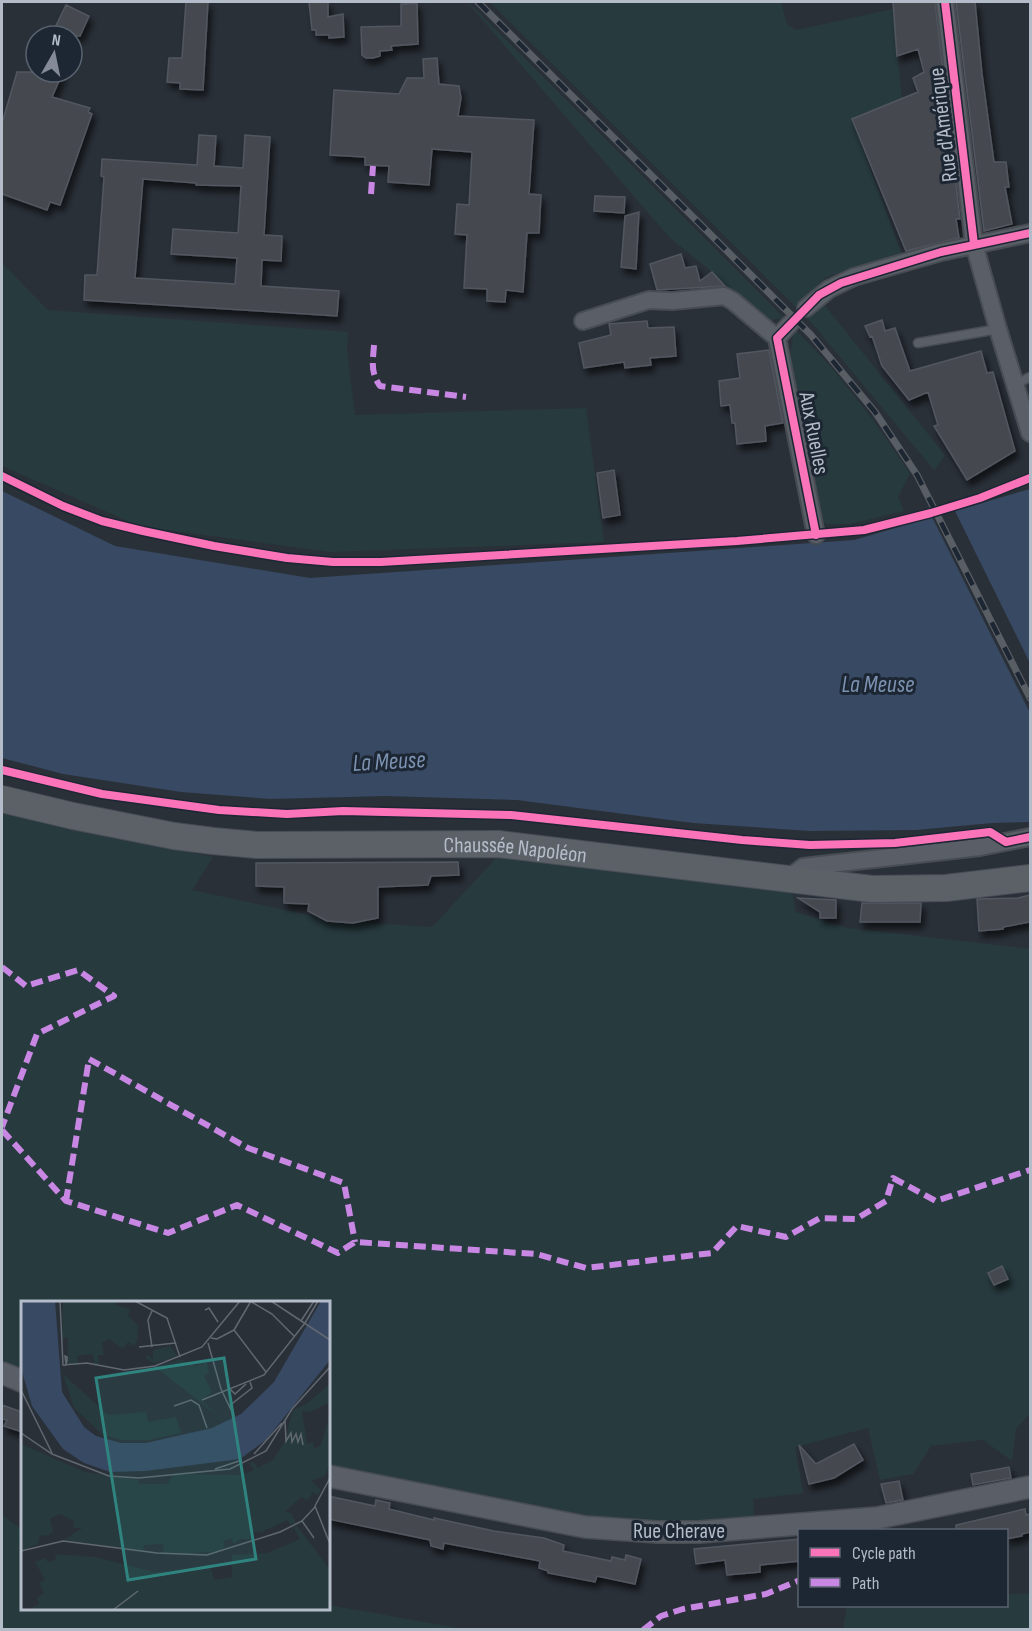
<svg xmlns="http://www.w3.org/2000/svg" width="1032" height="1631" font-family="'Sofia Sans Condensed',sans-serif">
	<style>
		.green { fill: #273a3e }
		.water { fill: #384963 }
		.pier { fill: #2a3038 }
		.building { fill: #444950; stroke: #52575f; stroke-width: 1.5; fill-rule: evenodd; filter: url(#shadow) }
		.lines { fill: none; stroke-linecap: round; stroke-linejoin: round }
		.service-casing { stroke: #484c53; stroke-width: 11 }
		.minor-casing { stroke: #484c53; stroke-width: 20 }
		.tertiary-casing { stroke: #484c53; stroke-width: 24 }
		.primary-casing { stroke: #484c55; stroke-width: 28 }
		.service { stroke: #5a5e66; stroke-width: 8 }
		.minor { stroke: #5a5e66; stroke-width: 16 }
		.tertiary { stroke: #5a5e66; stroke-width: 21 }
		.primary { stroke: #5c6168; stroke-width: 26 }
		.rail-casing { stroke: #595d64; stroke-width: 7 }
		.rail { stroke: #1d2633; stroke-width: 4.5; stroke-dasharray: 14; stroke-linecap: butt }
		.quiet { stroke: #c787e3; stroke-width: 6; stroke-dasharray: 12 6; stroke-linecap: butt }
		.cycleway-casing { stroke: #1d2633; stroke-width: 11 }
		.cycleway { stroke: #fb73b8; stroke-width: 8 }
		.labels { text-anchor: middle; stroke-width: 6; stroke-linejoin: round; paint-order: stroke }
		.street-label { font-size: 22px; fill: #b4bcc9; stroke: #1d2633 }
		.water-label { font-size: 24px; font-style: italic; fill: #7c92b1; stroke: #1d2633 }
		.inset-road { fill: none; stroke: #616872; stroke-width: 1.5 }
		.view { fill: #308480; fill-opacity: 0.15; stroke: #308480; stroke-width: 3 }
		.inset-edge { fill: none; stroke: #b4bcc9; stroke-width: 3 }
	</style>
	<defs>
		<filter id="shadow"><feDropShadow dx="3.5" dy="6" stdDeviation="3" flood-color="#0009"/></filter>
	</defs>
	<rect width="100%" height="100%" fill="#2a3038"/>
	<path class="green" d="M467 2H468L784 318 763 321 711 271 670 238Z
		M490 2H781L787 24 796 30 893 9 902 99 852 120 902 254 826 277 800 302H822L945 455 934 470 811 322Z
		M2 263 48 310 348 332 347 350 355 415 586 408 604 542 330 552 139 526 2 466Z
		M794 328 833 369 873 420 910 473 898 497 904 511 850 524H826L818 517 790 360Z
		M2 809 81 831 213 857 192 890 336 921 432 927 500 854 791 887 796 912 848 928 1030 949V1413L1016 1429 1012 1461 983 1440 931 1446 913 1474 880 1480 868 1428 795 1447 803 1493 753 1499 755 1528 657 1532 329 1476 328 1302H22V1381L2 1373Z
		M2 1515 22 1530V1608H328L329 1605 463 1629H2Z
		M1007 1594H1030V1629H843L847 1606H1006Z"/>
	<path class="water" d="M1030 489V822L992 823 916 830 810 831 693 823 517 800 385 796 271 799 181 792 63 774 2 758V491L115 546 310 578 854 540Z"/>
	<path class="pier" d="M954 509 1030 663V713L931 515Z"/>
	<path class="building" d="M186 2H208L203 90 180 89V83L167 82 169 58H182Z
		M309 2H328V17L343 14 344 37 329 38V35H316V30H312Z
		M893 2H935L960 219H956L959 238 906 251 852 119 918 92 913 78 924 72 918 49 897 56Z
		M956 2H975L982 74 994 162H1006L1009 187H1005L1012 224 984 231Z
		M417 3 418 44 391 46 392 50 380 51V56L373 58H366L362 55 361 27 401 26V4Z
		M66 5 89 16 80 36H51Z
		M437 58 439 84 459 86 461 98 458 116 534 120 529 194 541 195 539 233H527L523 292 506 290 505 302 487 301V289L464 288 467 235 455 234 457 204 469 205 472 152 432 149 429 185 388 182 389 166 365 165V157L330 155 334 90 399 94 407 78H424L423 59Z
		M17 72H63L52 97 90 108 88 112 92 114 60 205 50 202 47 210 2 194V123Z
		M199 135 216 136 214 166 243 168 245 135 270 137 264 235 282 236 281 261 262 260 261 286 339 291 337 316 84 300 85 275H97L104 177 101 176 102 159 197 165ZM143 179 196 183V185L241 186 238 233 173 229 171 254 237 258 235 284 135 278Z
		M595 196 625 197 624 213 594 211Z
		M639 212 636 269 621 267 625 216Z
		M681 254 685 268 696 266 700 281 712 272 725 286 657 290 650 264Z
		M882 320 885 331 895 328 910 371 981 351 987 373 993 372 1015 451 967 480 934 426 938 425 928 392 909 400 882 366 872 336 870 337 865 326Z
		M647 321 648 328 674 327 676 356 650 358 651 365 625 368 624 362 584 368 579 343 611 335 609 324Z
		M769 350 783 423 765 426 766 441 737 444 735 423H732L730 405 721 406 719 381 740 378 737 354Z
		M614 470 620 515 603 518 597 473Z
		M458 862 459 875 431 876 428 885 378 887V918L353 923 327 921 308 911 309 904 284 903V887L256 886V863Z
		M1030 895V922L1003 927V929L979 931 977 899 1018 898Z
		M798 898 836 900V918H820V912Z
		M862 903H921L920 922H860Z
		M1002 1266 1008 1279 994 1285 988 1273Z
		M2 1405 22 1412V1432L4 1426 7 1420 2 1419Z
		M854 1444 863 1460 834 1478 809 1484 799 1445 816 1464Z
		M1009 1467 1011 1478 973 1485 971 1474Z
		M899 1481 903 1500 886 1503 881 1484Z
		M328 1496 375 1506 376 1500 390 1503 389 1509 434 1520V1518L494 1531 544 1538 564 1545 563 1551 611 1561 612 1557 625 1560 626 1555 641 1559 635 1584 597 1576 595 1582 548 1573V1571L539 1568 540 1561 444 1543 443 1549 431 1546 430 1540 328 1519Z
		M1025 1509 1026 1515 1030 1514V1532L1022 1534V1536L1006 1539V1530H956V1525Z
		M800 1539V1561L760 1565V1572L727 1575 725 1560 696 1564 694 1549Z"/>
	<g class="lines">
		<defs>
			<path id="service" d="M918 343 998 329
				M1016 384 1030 377"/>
			<path id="minor" d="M945 2 974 244 998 329 1030 433
				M806 308 829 289 854 277 941 252 1030 233
				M583 321 649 300 672 301 724 296 733 301 777 338 816 535
				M777 338 790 324
				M789 878 803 867 980 847 1030 837"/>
			<path id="tertiary" d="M2 1373 22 1381
				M328 1476 585 1527 657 1532H699L877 1518 1030 1487"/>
			<g id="primary">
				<path id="s1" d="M2 799 73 816 174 836 213 841 257 845 498 844 872 889 946 888 1030 878"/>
			</g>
		</defs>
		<use href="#service" class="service-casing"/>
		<use href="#minor" class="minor-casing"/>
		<use href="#tertiary" class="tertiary-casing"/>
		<use href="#primary" class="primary-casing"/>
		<use href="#service" class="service"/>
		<use href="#minor" class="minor"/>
		<use href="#tertiary" class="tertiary"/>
		<use href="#primary" class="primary"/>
		<defs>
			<path id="rail" d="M478 2 811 335 875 412 917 475 1030 698"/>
		</defs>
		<use href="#rail" class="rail-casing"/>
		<use href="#rail" class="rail"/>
		<path class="quiet" d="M371 194 373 166
			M374 345C373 361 370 372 380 386L466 397
			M2 967 26 986 78 970 114 996 37 1034 2 1127
			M2 1130 66 1201 168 1233 237 1205 338 1253 355 1242 536 1254 586 1268 712 1253 737 1226 786 1237 820 1218 856 1219 886 1201 893 1178 936 1201 1030 1170
			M66 1201 89 1059 248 1148 344 1183 355 1242
			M643 1630 661 1616 683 1609 766 1594 800 1580"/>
		<defs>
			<path id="cycleway" d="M945 2 974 244
				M2 476 63 506 102 521 143 531 214 546 287 558 333 562H381L737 541 864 530 931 513 980 498 1030 478
				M816 535 777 338 819 295 841 283 941 252 1030 233
				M2 770 102 794 219 810 287 814 343 811 511 815 742 840 810 845 895 843 990 832 1006 842 1030 837"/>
		</defs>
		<use href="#cycleway" class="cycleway-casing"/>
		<use href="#cycleway" class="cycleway"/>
	</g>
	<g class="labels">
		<g class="street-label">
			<text transform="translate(942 125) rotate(-97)" y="8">Rue d'Amérique</text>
			<text transform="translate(815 433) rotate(79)" y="8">Aux Ruelles</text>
			<text dy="8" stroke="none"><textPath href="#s1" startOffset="518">Chaussée Napoléon</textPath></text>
			<text x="679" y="1538">Rue Cherave</text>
		</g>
		<g class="water-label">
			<text x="878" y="692">La Meuse</text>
			<text transform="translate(389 761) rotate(-3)" y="8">La Meuse</text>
		</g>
	</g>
	<g transform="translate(21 1301)">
		<rect width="309" height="309" fill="#2a3038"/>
		<path d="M42 0H94V4L109 8 107 14 117 25 116 40 113 45 107 41 102 48 88 38 81 42 83 54H77L78 64 74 63 71 53 56 55 58 64 47 63V37L41 36ZM149 45 157 55 134 62 124 57 127 54 132 58V49ZM160 58 174 65 186 61 188 72 183 75 191 91 180 99 200 117 134 66ZM42 73 87 114 125 111 127 121 155 116 160 132 127 139H102L82 134 53 107ZM309 83V101L289 111 281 110 286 143 292 141 293 148 300 144 309 112V162L304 175 290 180 300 189 297 194 292 191 286 200 280 196 264 211 270 212 275 222 270 224 266 219 241 231H231L229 238H219L213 243 210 237 202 240 204 246 198 251 143 253 142 243 123 244 122 250 42 240 61 227H52L53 220 38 213 29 218 32 230 27 235 19 234 17 243 2 249 0 143 64 171 118 179 117 183H146L153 173 221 174 233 169 228 162 233 161 237 167 252 159 263 142 272 109 285 103ZM276 225 309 269V309H7L18 303 16 297 23 292 18 282 24 279 14 261 24 257 27 261 35 259 34 253 74 256 133 271 184 268 189 263 193 279 211 276V254L246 252 279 238 272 226Z" fill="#273a3e"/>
		<path d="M0 0H34L41 91 63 126 75 135 100 142H125L191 127 220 113 253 81 300 0H309V59L245 139 219 158 124 170 89 171 63 162 42 148 11 105 0 67Z" fill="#384963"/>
		<path class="inset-road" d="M39 0 42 64 66 62 103 69 134 65 181 46 219 0M114 0 146 17 159 56M229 0 251 13 273 35M250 0 309 39M184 9 188 7 197 21M280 20 293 0M284 22 297 0M213 29 245 71M213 29 230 0M190 37 196 38 213 29M187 42 200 88 213 115M118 46 154 42M131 46 127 19 131 10M44 65 45 63 46 60V56L44 55 45 63M207 86 214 93 225 83M0 89 31 152M181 99 243 74 284 22M153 105 170 99 178 104 186 127M208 105 231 87 229 81M264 120 265 140 270 132 271 141 275 133 277 141 280 133 282 144M0 132 31 153 88 175 118 177 209 168 245 150 271 108 309 66M233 153 261 122M194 168 221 159M309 177 294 205 309 243M281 220 293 237M0 250 42 240 136 252 186 254 259 231 281 220 294 206M92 309 117 290"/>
		<path class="view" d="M203 57 235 258 107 279 75 77Z"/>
		<rect width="309" height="309" class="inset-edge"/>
	</g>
	<rect width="1032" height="1631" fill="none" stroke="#b4bcc9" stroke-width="6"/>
	<rect x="798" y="1529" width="210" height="78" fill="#1d2633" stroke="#59626f" stroke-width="1.5"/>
	<rect x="810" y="1548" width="30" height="9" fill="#fb73b8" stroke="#59626f" stroke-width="1.5"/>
	<text x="852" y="1559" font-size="18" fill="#b4bcc9">Cycle path</text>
	<rect x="810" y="1578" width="30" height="9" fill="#c787e3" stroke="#59626f" stroke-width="1.5"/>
	<text x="852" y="1589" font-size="18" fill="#b4bcc9">Path</text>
	<g transform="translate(54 54) rotate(9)"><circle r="28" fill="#1d2633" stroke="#59626f" stroke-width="1.5"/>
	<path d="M0-4.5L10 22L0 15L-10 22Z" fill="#848b96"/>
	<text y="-9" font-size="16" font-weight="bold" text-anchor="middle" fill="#b4bcc9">N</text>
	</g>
</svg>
